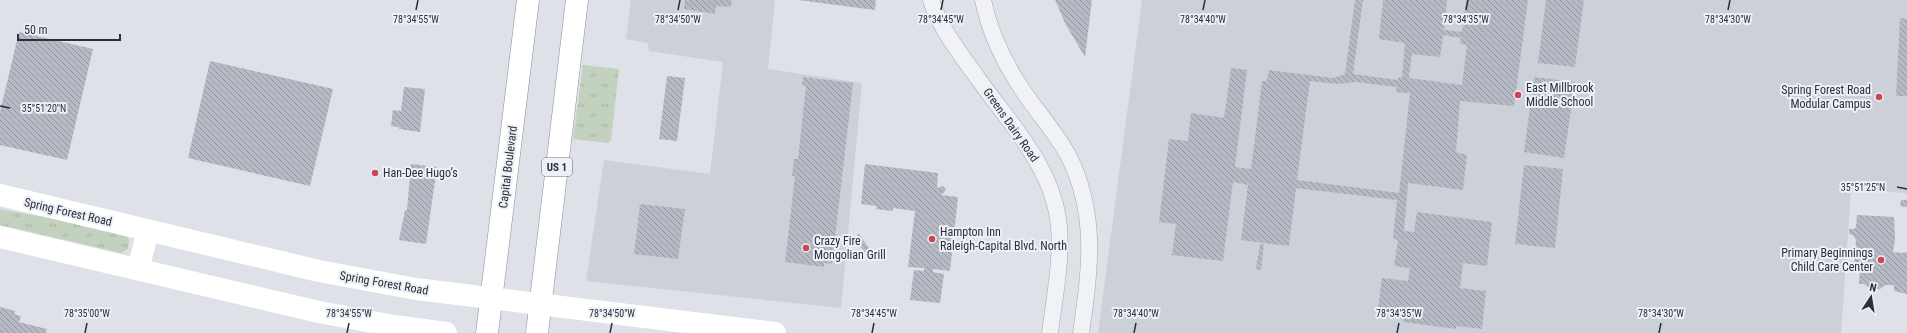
<svg xmlns="http://www.w3.org/2000/svg" width="1907" height="333" font-family="'Roboto Condensed',sans-serif">
	<style>
		.built { fill: #ccd0d9 }
		.grass { fill: url(#grass-tufts) }
		.building { fill: url(#building-back-hatch); fill-rule: evenodd }
		.lines { fill: none; stroke-linecap: round; stroke-linejoin: round }
		.street-casing { stroke: #a4a8b1; stroke-width: 17 }
		.highway-casing { stroke: #868e9d; stroke-width: 23 }
		.street { stroke: #f0f2f6; stroke-width: 16 }
		.secondary { stroke: #fff; stroke-width: 22 }
		.highway { stroke: #fff; stroke-width: 22 }
		.ticks { fill: none; stroke: #282f3d; stroke-width: 1.5 }
		.poi-dot { fill: #ca4556; stroke: #edf0f5; stroke-width: 1.5 }
		.labels { text-anchor: middle; stroke-width: 4; stroke-linejoin: round; paint-order: stroke }
		.shield { fill: #edf0f5; stroke: #636974; stroke-width: 1 }
		.shield-label { font-size: 11px; font-weight: bold; fill: #282f3d }
		.poi-label { font-size: 12px; fill: #282f3d; stroke: #edf0f5; text-anchor: start }
		.street-label { font-size: 12px; fill: #282f3d; stroke: #edf0f5 }
		.ticks-label { font-size: 10px; text-anchor: middle; fill: #282f3d; stroke: #edf0f5; stroke-width: 4; stroke-linejoin: round; paint-order: stroke }
	</style>
	<defs>
		<pattern id="grass-tufts" width="24" height="20" patternUnits="userSpaceOnUse"><rect width="24" height="20" fill="#c3d1bf"/><path d="M3 7l-1-3M5 7V3M7 7l1-3M15 17l-1-3M17 17v-4M19 17l1-3" fill="none" stroke="#a8b4a5"/></pattern>
		<pattern id="building-back-hatch" width="6" height="6" patternUnits="userSpaceOnUse"><rect width="6" height="6" fill="#b5bac4"/><path d="M-1 5l2 2M0 0l6 6M5-1l2 2" fill="none" stroke="#9398a0"/></pattern>
	</defs>
	<rect width="100%" height="100%" fill="#dee1e7"/>
	<path class="built" d="M631 0H775L768 69 862 83 841 308 586 281 604 160 710 174 723 62 649 51 648 43 626 39Z
		M1142 0H1907V193L1851 190 1841 333H1098Z"/>
	<path class="grass" d="M583 65 619 69 611 140 609 143 573 139Z
		M0 209 66 221 127 235 129 241 128 249 121 253 0 225Z"/>
	<path class="building" d="M685 0H732L731 7 716 6 715 14 684 9Z
		M798 0H876L875 10Z
		M1055 0H1092L1085 57 1066 25Z
		M1355 0H1363L1353 74 1398 80V77L1402 78 1405 43 1379 39 1383 0H1447L1444 30 1462 32 1466 0H1528L1514 106 1460 101 1456 152 1467 155 1463 190 1408 183 1404 231 1414 232 1417 212 1492 222 1487 266 1463 263 1460 288 1486 291 1482 329 1456 326V329L1403 322V319L1377 316 1382 278 1408 281 1410 268 1394 266 1398 240 1393 238 1397 200 1296 188 1289 246 1241 240 1248 185 1233 182 1223 261 1172 255 1176 224 1159 222 1169 139 1188 141 1191 113 1224 118 1231 68 1247 70 1235 167 1251 169 1262 81H1267L1269 70 1333 78 1345 74ZM1443 35 1461 38 1460 44 1467 45 1462 85 1409 78 1412 54 1440 57ZM1310 81 1337 84 1356 82 1397 87 1396 92 1410 93 1399 193 1297 180Z
		M1546 0H1584L1575 67 1538 63Z
		M1900 18 1907 19V96H1896Z
		M19 32 93 49 67 160 0 145V112Z
		M210 61 333 89 310 186 188 158Z
		M667 76 685 78 677 141 659 139Z
		M803 77 853 83 832 264 824 263V267L785 262 795 176H792L794 159H798L806 86 802 85Z
		M1534 77 1575 82 1564 158 1524 152Z
		M404 87 425 89 420 132 399 129V127L391 126 393 110 401 111Z
		M411 164 437 167 426 244 399 240 405 210H407Z
		M865 164 938 173 937 188 943 186 946 190 941 195 958 197 950 271 933 269V272L944 274 940 303 910 300 914 270 924 271V268L908 267 915 211 893 208V211L876 209 877 206 861 204Z
		M1524 165 1563 169 1555 248 1515 244Z
		M1901 200H1907V207L1900 206Z
		M640 204 685 209 678 259 634 254Z
		M1857 215 1894 217 1895 239 1893 252 1903 253 1907 252V294L1894 291V285H1885L1880 289 1869 288 1864 284H1859L1860 267 1854 266 1856 240 1853 235 1849 234V229H1854L1856 227Z
		M858 233 878 260 871 259 856 242Z
		M1260 244H1264L1261 270 1256 269Z
		M0 307 15 311 14 314 21 316 19 322 47 329 46 333H0Z"/>
	<g class="lines">
		<defs>
			<path id="street" d="M931 0C940 29 962 56 979 80 1012 126 1054 169 1059 227 1062 262 1054 299 1050 333
				M983 0C989 29 1002 58 1018 83 1033 108 1054 129 1068 155 1098 213 1090 271 1081 333"/>
			<path id="highway" d="M487 333 528 0
				M537 333 577 0"/>
		</defs>
		<use href="#street" class="street-casing"/>
		<use href="#highway" class="highway-casing"/>
		<use href="#street" class="street"/>
		<path class="secondary" d="M0 195 319 271 416 289 775 333
			M0 237 319 312 394 326 446 333
			M138 269 148 231"/>
		<use href="#highway" class="highway"/>
	</g>
	<path class="ticks" d="M416 10 418 0M678 10 680 0M941 10 943 0M1203 10 1205 0M1466 10 1468 0M1728 10 1730 0M0 106 10 108M1897 187 1907 189M85 333 87 323M347 333 349 323M610 333 612 323M872 333 874 323M1134 333 1136 323M1397 333 1399 323M1659 333 1661 323"/>
	<g class="poi-dot">
		<circle cx="1518" cy="95" r="4"/>
		<circle cx="1879" cy="97" r="4"/>
		<circle cx="375" cy="173" r="4"/>
		<circle cx="932" cy="239" r="4"/>
		<circle cx="806" cy="248" r="4"/>
		<circle cx="1881" cy="260" r="4"/>
	</g>
	<g class="labels">
		<rect class="shield" x="542" y="158" width="30" height="18" rx="3"/>
		<g class="shield-label">
			<text x="557" y="171">US 1</text>
		</g>
		<g class="poi-label">
			<text x="1526" y="92">East Millbrook<tspan x="1526" dy="14">Middle School</tspan></text>
			<text x="1871" y="94" text-anchor="end">Spring Forest Road<tspan x="1871" dy="14">Modular Campus</tspan></text>
			<text x="383" y="177">Han-Dee Hugo’s</text>
			<text x="940" y="236">Hampton Inn<tspan x="940" dy="14">Raleigh-Capital Blvd. North</tspan></text>
			<text x="814" y="245">Crazy Fire<tspan x="814" dy="14">Mongolian Grill</tspan></text>
			<text x="1873" y="257" text-anchor="end">Primary Beginnings<tspan x="1873" dy="14">Child Care Center</tspan></text>
		</g>
		<g class="street-label">
			<text transform="translate(1011 125) rotate(55)" y="4">Greens Dairy Road</text>
			<text transform="translate(508 167) rotate(-83)" y="4">Capital Boulevard</text>
			<text transform="translate(68 212) rotate(13)" y="4">Spring Forest Road</text>
			<text transform="translate(384 283) rotate(10)" y="4">Spring Forest Road</text>
		</g>
	</g>
	<g class="ticks-label">
		<text x="416" y="23">78°34'55"W</text>
		<text x="678" y="23">78°34'50"W</text>
		<text x="941" y="23">78°34'45"W</text>
		<text x="1203" y="23">78°34'40"W</text>
		<text x="1466" y="23">78°34'35"W</text>
		<text x="1728" y="23">78°34'30"W</text>
		<text x="44" y="112">35°51'20"N</text>
		<text x="1863" y="191">35°51'25"N</text>
		<text x="87" y="317">78°35'00"W</text>
		<text x="349" y="317">78°34'55"W</text>
		<text x="612" y="317">78°34'50"W</text>
		<text x="874" y="317">78°34'45"W</text>
		<text x="1136" y="317">78°34'40"W</text>
		<text x="1399" y="317">78°34'35"W</text>
		<text x="1661" y="317">78°34'30"W</text>
	</g>
	<g transform="translate(1871 297) rotate(12)" stroke="#edf0f5" stroke-width="3" paint-order="stroke">
	<path d="M0-3L7 15L0 10L-7 15Z" fill="#282f3d"/>
	<text y="-6" font-size="11" font-weight="bold" text-anchor="middle" fill="#282f3d">N</text>
	</g>
	<path d="M18 34v6h102v-6" fill="none" stroke="#282f3d" stroke-width="2"/>
	<text x="24" y="34" font-size="12" fill="#282f3d" stroke="#edf0f5" stroke-width="3" paint-order="stroke">50 m</text>
</svg>
